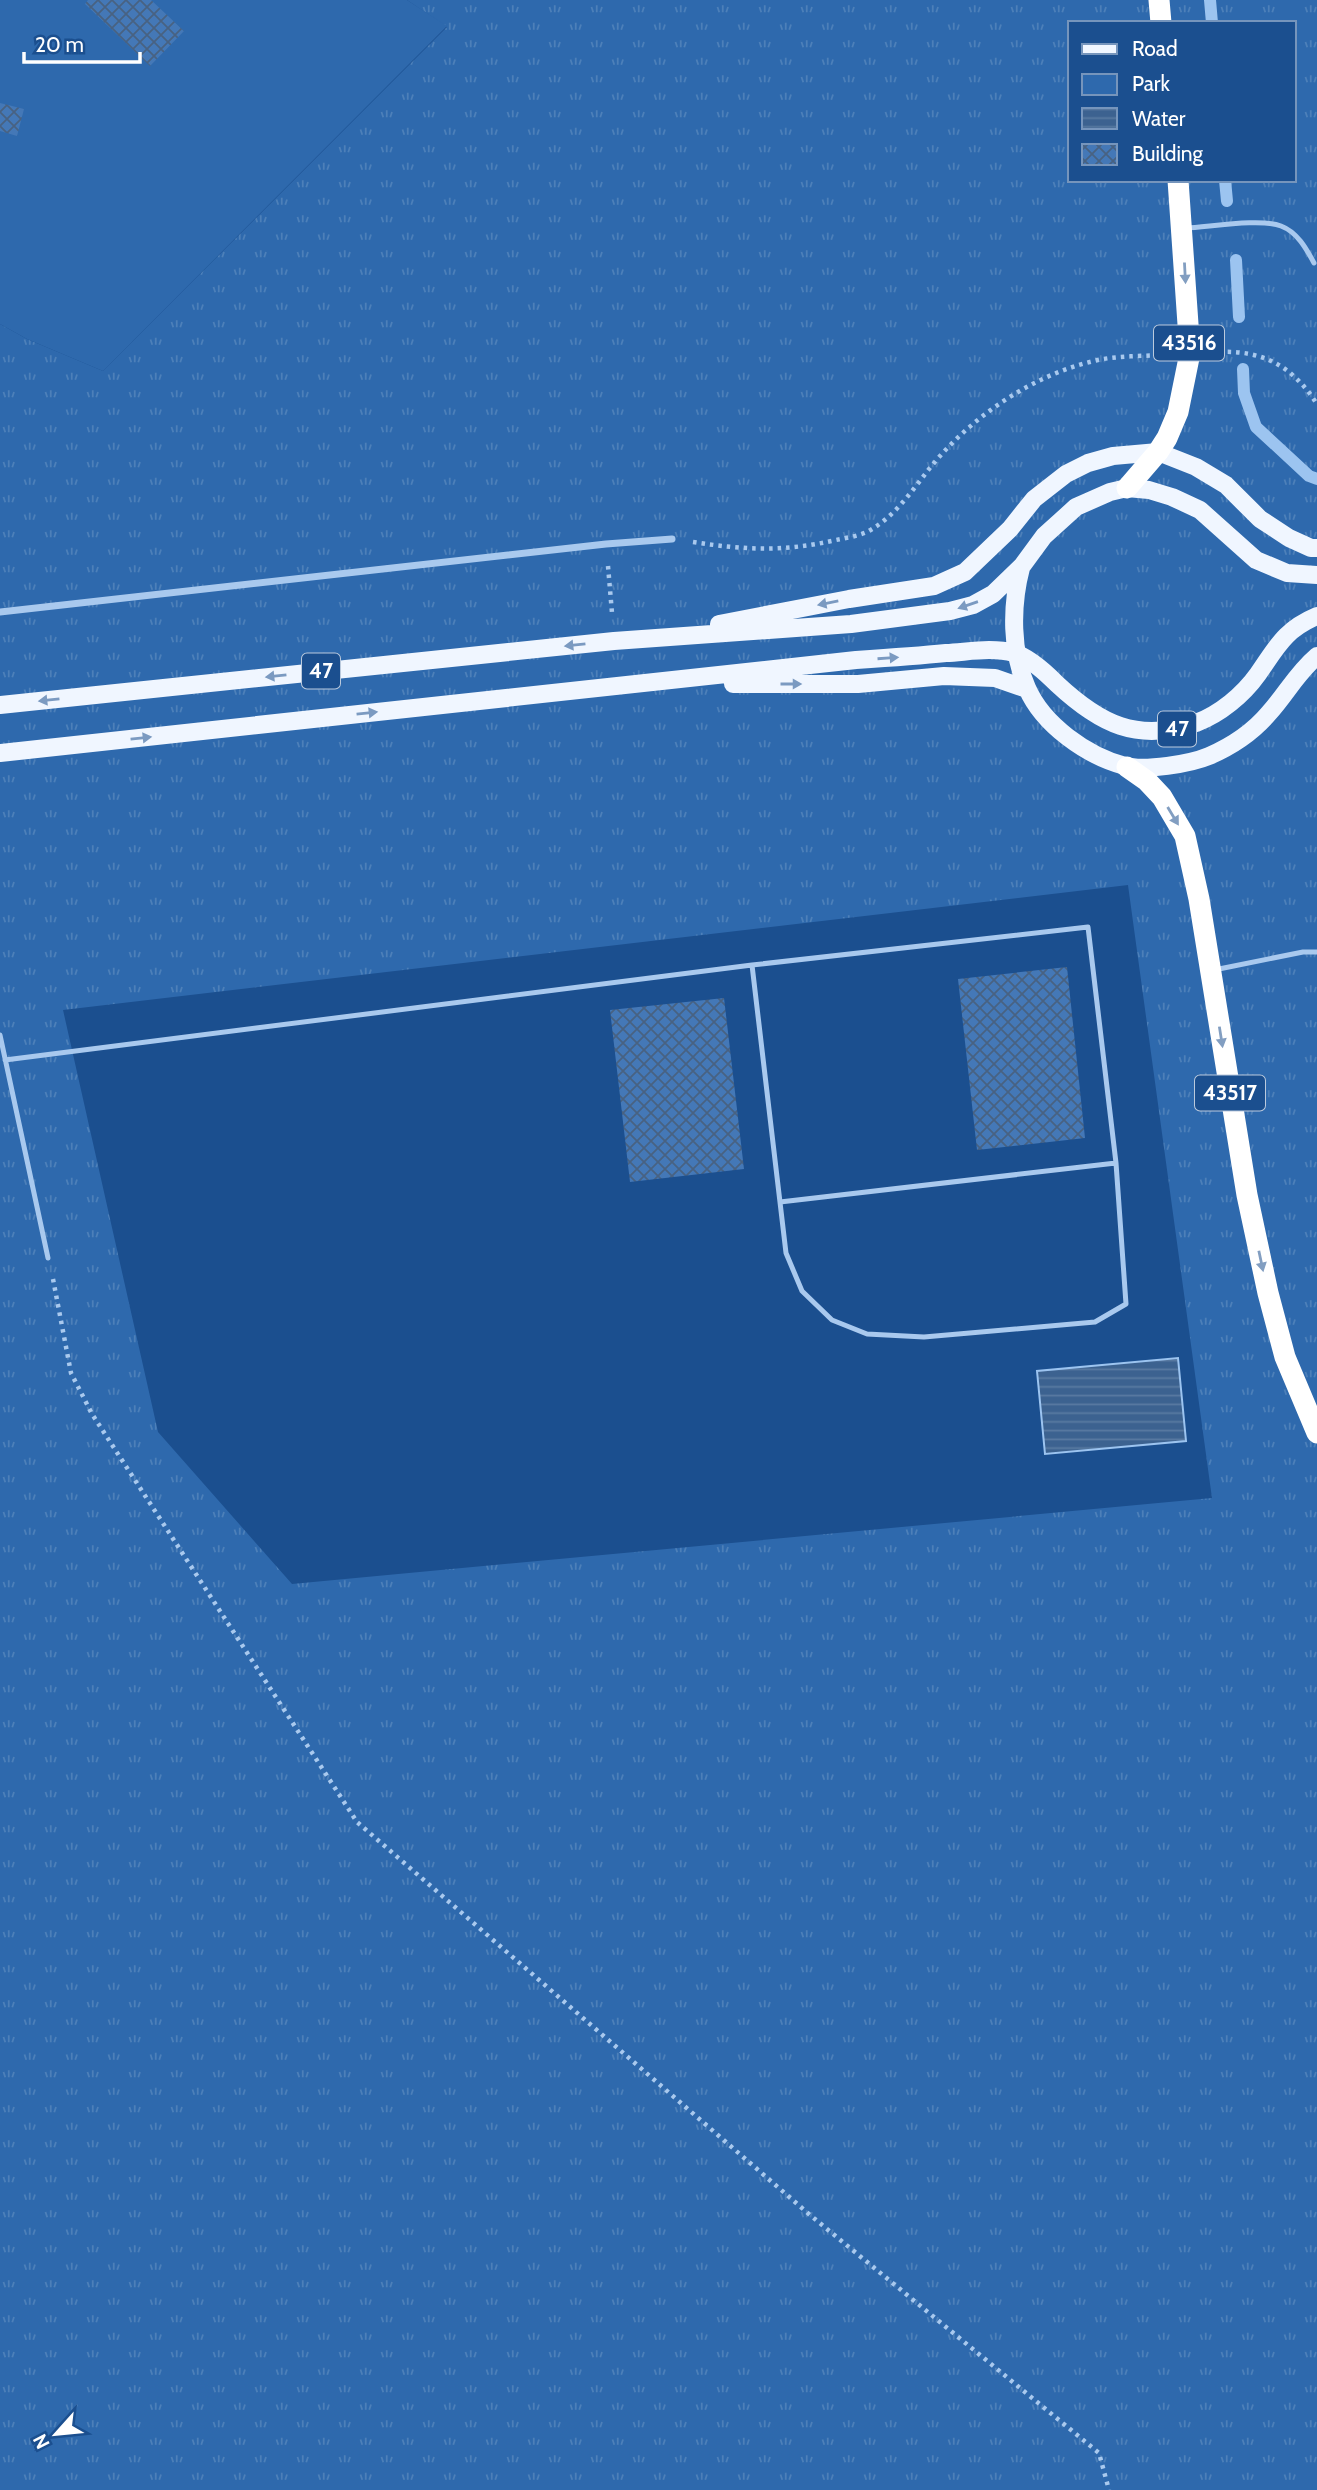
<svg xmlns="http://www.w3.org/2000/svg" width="1317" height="2490" font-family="Cabin,sans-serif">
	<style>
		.grass { fill: url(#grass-tufts); fill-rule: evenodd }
		.green { fill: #2e69ad }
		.water { fill: url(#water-rules); stroke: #9cc4f0; stroke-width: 2 }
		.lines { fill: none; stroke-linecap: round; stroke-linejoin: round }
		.stream { stroke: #9cc4f0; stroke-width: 12 }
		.building { fill: url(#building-cross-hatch) }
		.path { stroke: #a9c9ee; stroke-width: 4.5; stroke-dasharray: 3.5 5; stroke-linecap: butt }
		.lane { stroke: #a9c9ee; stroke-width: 5 }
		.street { stroke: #a9c9ee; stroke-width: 7 }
		.primary { stroke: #f0f6ff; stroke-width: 18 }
		.highway { stroke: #fff; stroke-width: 21 }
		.oneway { fill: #829ec1 }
		.oneway2 { fill: #7b9ac1 }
		.labels { text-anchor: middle; stroke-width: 6; stroke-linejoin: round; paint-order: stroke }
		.shield { fill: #1b4f8f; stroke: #bbcadd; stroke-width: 2 }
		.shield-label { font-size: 21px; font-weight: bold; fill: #fff }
	</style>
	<defs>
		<pattern id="grass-tufts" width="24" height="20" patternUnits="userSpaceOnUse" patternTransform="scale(1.75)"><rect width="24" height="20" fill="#2e69ad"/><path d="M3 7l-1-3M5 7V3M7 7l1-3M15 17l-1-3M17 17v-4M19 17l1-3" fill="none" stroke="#4d80b9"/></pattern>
		<pattern id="water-rules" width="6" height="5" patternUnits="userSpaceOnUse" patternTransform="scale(1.75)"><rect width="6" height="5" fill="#3c6290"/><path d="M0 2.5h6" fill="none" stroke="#597aa1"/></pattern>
		<pattern id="building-cross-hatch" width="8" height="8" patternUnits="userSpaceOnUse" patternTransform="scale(1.75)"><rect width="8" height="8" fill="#4478b7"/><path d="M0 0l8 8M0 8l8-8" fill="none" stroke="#486282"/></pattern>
	</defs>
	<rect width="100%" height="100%" fill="#1b4f8f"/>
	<path class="grass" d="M407 0H1317V2490H0V324L27 339 103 371 447 27ZM1070 23H1294V180H1070ZM1128 885 1212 1498 292 1584 158 1432 63 1010Z"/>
	<path class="green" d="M0 0H407L447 26 103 371 27 339 0 324Z"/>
	<path class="water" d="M1178 1358 1186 1441 1045 1454 1037 1371Z"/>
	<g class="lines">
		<path class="stream" d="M1210 0 1212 23
			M1225 180 1227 201
			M1236 260 1239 317
			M1243 369 1244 393 1256 427 1309 476 1317 479"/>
	</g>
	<path class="building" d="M88 0H151L184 31 150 66 85 4Z
		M0 103 24 109 17 136 0 131Z
		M1067 967 1085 1138 977 1150 958 979Z
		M724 998 744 1169 630 1182 610 1010Z"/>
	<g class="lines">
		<path class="path" d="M1219 352C1264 350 1293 367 1317 404
			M693 542C745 550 784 552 836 540 846 538 858 536 867 532 900 514 916 483 940 456 982 409 1041 371 1103 359 1122 356 1142 356 1161 355
			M608 566 612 613
			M53 1279 71 1373 92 1414 357 1822 810 2215 1099 2453 1109 2490"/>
		<path class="lane" d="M1186 228C1209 227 1261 218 1281 226 1297 232 1306 248 1314 263
			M1214 970 1303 952H1317
			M0 1035 48 1258
			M5 1060 752 965 1088 927 1116 1163 1126 1304 1095 1322 924 1337 867 1334 832 1320 802 1291 786 1253 752 965
			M780 1202 1116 1163"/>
		<path class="street" d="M0 612 606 544 672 539"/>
		<path class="primary" d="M1021 568C1011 606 1011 652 1027 688 1043 725 1087 756 1125 766 1145 771 1190 764 1209 756 1232 746 1253 732 1269 713 1287 693 1296 674 1317 656
			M719 624 849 599 934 586 965 572 1010 529 1034 499 1066 474 1088 463 1113 456 1158 452 1196 467 1226 485 1260 519 1289 538 1311 548H1317
			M733 684H858L944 676 995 678 1027 689
			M0 705 614 641 851 624 950 611 973 605 993 594 1022 566 1044 536 1076 507 1110 492 1127 488 1149 490 1172 497 1200 510 1256 560 1287 573 1317 575
			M0 753 856 660C886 658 916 656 946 653 968 652 992 647 1014 653 1029 657 1046 673 1057 684 1100 724 1137 743 1196 723 1220 714 1243 695 1258 674 1277 647 1284 630 1317 616"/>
		<path class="highway" d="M1159 0 1161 23
			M1127 488 1158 452 1167 438 1178 412 1190 353 1178 180
			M1127 767 1147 781 1162 797 1185 836 1199 899 1247 1195 1268 1293 1285 1357 1317 1433"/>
	</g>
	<defs><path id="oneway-solid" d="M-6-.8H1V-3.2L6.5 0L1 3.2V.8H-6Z" transform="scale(1.75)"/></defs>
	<g class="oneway">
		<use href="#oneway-solid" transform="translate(1185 273) rotate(87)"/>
		<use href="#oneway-solid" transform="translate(1173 816) rotate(59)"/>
		<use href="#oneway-solid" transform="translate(1221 1037) rotate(81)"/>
		<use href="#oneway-solid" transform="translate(1261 1261) rotate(78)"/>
	</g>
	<g class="oneway2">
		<use href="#oneway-solid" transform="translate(828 603) rotate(169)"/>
		<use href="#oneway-solid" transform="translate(968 605) rotate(161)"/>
		<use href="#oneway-solid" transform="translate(575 645) rotate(174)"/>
		<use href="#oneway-solid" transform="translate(888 658) rotate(-4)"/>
		<use href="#oneway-solid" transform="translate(276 676) rotate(174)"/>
		<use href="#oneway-solid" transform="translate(791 684)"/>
		<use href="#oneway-solid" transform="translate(49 700) rotate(174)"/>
		<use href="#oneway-solid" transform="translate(367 713) rotate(-6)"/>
		<use href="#oneway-solid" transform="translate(141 738) rotate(-6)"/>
	</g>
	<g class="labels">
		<g class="shield">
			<rect x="1154" y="325.5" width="70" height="35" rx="5"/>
			<rect x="302" y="653.5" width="38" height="35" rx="5"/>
			<rect x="1158" y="711.5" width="38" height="35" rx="5"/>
			<rect x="1195" y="1075.5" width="70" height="35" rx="5"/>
		</g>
		<g class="shield-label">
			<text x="1189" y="350">43516</text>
			<text x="321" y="678">47</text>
			<text x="1177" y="736">47</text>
			<text x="1230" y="1100">43517</text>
		</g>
	</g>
	<rect x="1068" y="21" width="228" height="161" fill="#1b4f8f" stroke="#7695bc" stroke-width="2"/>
	<rect x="1082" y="44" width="35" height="10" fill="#f0f6ff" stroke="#7695bc" stroke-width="2"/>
	<text x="1132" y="56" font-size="21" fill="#ffffff">Road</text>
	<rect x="1082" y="74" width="35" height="21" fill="#2e69ad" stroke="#7695bc" stroke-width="2"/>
	<text x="1132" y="91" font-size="21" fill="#ffffff">Park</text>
	<rect x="1082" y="108" width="35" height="21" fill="url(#water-rules)" stroke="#7695bc" stroke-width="2"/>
	<text x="1132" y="126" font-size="21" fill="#ffffff">Water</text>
	<rect x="1082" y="144" width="35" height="21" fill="url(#building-cross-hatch)" stroke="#7695bc" stroke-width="2"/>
	<text x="1132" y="161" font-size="21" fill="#ffffff">Building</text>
	<g transform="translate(56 2434) rotate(243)" stroke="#1b4f8f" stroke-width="5" paint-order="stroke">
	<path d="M0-5L12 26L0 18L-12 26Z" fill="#ffffff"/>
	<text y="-10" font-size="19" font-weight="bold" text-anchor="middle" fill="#ffffff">N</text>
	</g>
	<path d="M24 52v10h116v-10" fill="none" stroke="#ffffff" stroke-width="3.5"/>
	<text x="35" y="52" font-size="21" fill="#ffffff" stroke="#1b4f8f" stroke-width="5" paint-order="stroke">20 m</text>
</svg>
